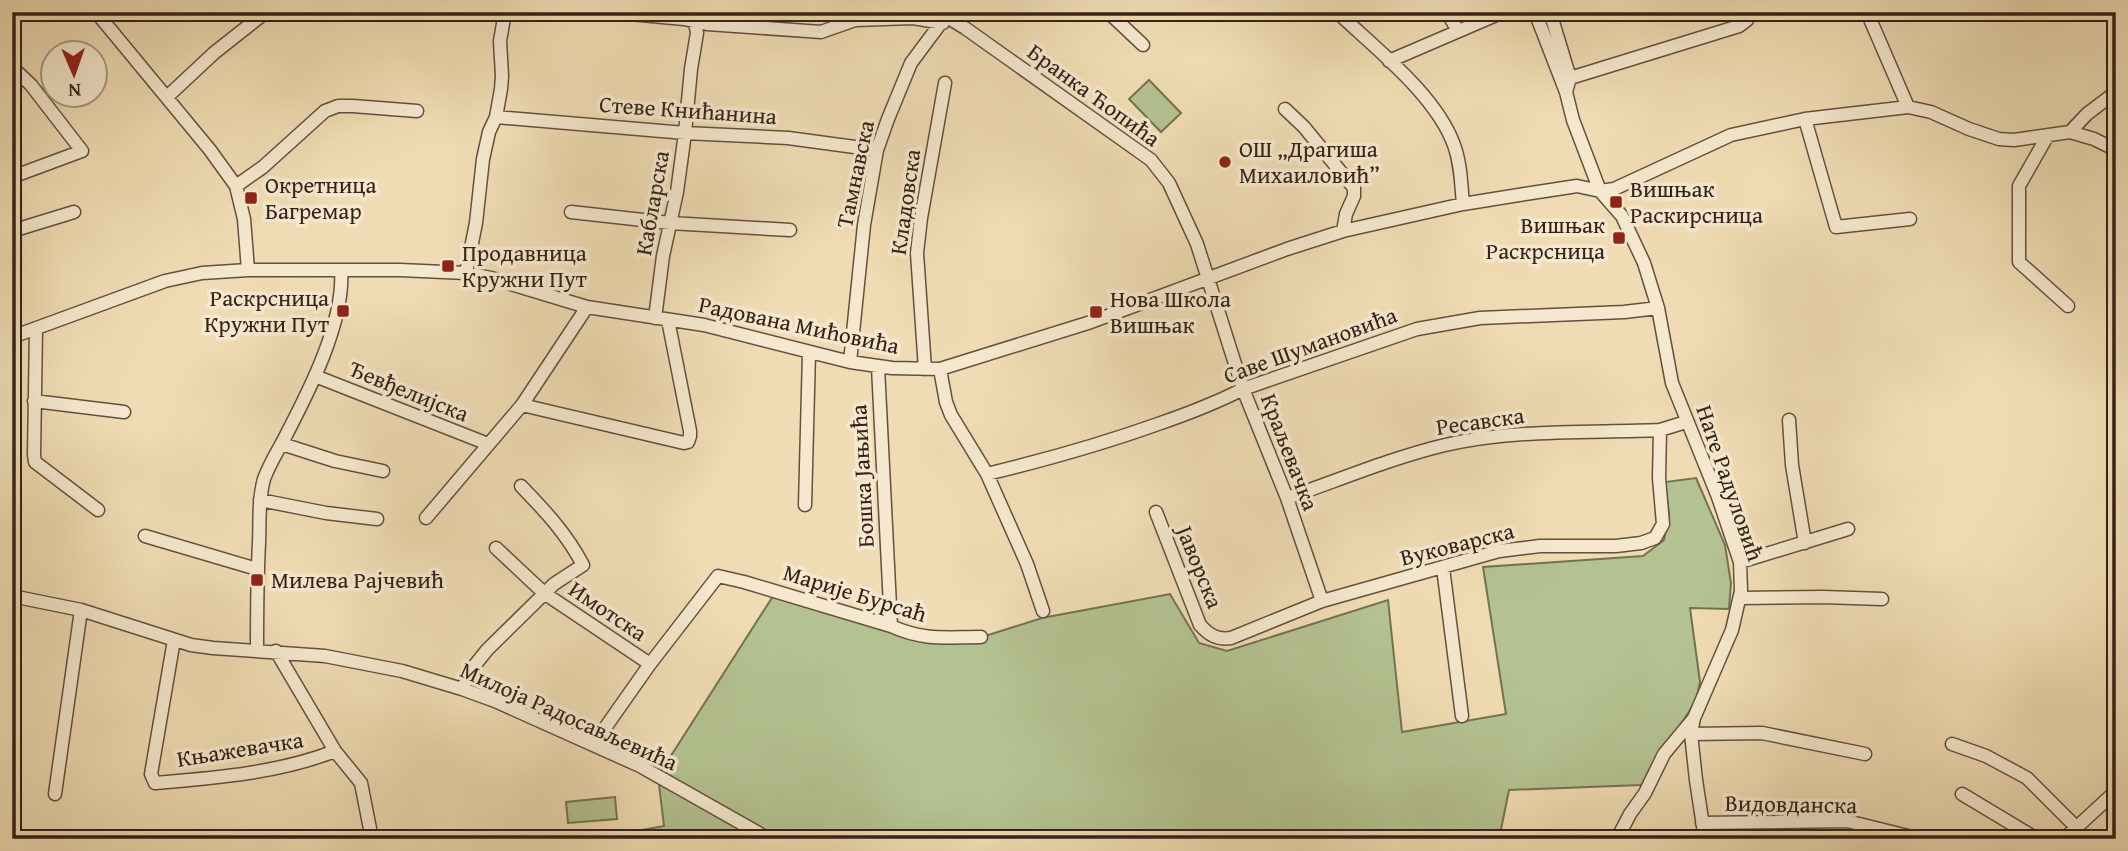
<svg xmlns="http://www.w3.org/2000/svg" width="2128" height="851" font-family="'Gentium Book Plus',serif">
	<style>
		.green { fill: #b4c291; stroke: #747254; stroke-width: 2 }
		.lines { fill: none; stroke-linecap: round; stroke-linejoin: round }
		.minor-casing { stroke: #63503f; stroke-width: 15 }
		.minor { stroke: #f5e8ce; stroke-width: 12 }
		.poi-dot { fill: #8f2418; stroke: #f5e8ce; stroke-width: 2.5 }
		.labels { text-anchor: middle; stroke-width: 7; stroke-linejoin: round; paint-order: stroke }
		.street-label { font-size: 23px; fill: #342218; stroke: #f5e8ce }
		.poi-label { font-size: 23px; fill: #342218; stroke: #f5e8ce; text-anchor: start }
	</style>
	<rect width="100%" height="100%" fill="#f0dcb4"/>
	<filter id="stains"><feTurbulence type="fractalNoise" baseFrequency=".00286" numOctaves="4"/><feColorMatrix values="0 0 0 0 .2 0 0 0 0 .09 0 0 0 0 .02 0 0 0 .5 -.17"/></filter>
	<radialGradient id="worn" r=".72"><stop offset=".6" stop-color="#630" stop-opacity="0"/><stop offset="1" stop-color="#630" stop-opacity=".3"/></radialGradient>
	<path class="green" d="M1149 80 1181 113 1161 132 1129 99Z
		M1696 478 1725 545 1731 583 1729 609 1690 608 1700 682 1696 701 1641 785 1509 790 1499 839H785L740 822 734 839H593L664 826 658 776 775 593 891 626 982 637 1042 618 1170 594 1199 643 1227 651 1388 600 1402 732 1506 714 1483 567 1643 556 1664 540 1669 515 1665 482Z
		M615 797 617 819 568 823 566 802Z"/>
	<g class="lines">
		<defs>
			<path id="minor" d="M96 12 210 150 236 186 244 219 248 270
				M609 12 684 19 707 24 821 32 855 20 913 18 943 23
				M939 12 965 28 1151 160 1169 183 1197 244 1243 389 1287 498 1322 601
				M1108 12 1143 45
				M1337 12C1375 48 1436 95 1454 145 1461 164 1461 184 1463 204
				M1447 12 1458 31
				M1535 12 1566 92 1573 120 1600 191 1622 216 1644 263 1658 308 1672 383 1718 497 1740 562 1741 591 1732 630 1694 718 1691 734 1696 780 1705 839
				M1550 12 1570 78
				M1867 12 1908 107
				M1389 61 1503 12
				M12 67 31 85 82 151 12 177
				M1566 92 1570 78 1739 26 1747 20 1748 12
				M167 97 214 53 266 12
				M1285 109 1304 127 1354 188V196L1346 214 1343 231
				M496 117 685 133 788 138 877 150
				M1805 119 1836 227 1910 219
				M2070 132 2087 114 2116 92
				M2048 135 2019 186V262L2068 306
				M236 186 263 167 325 111 338 106H353L417 111
				M571 212 670 223 790 230
				M12 231 74 212
				M466 273 476 223 483 159 489 132 496 117 501 89 502 76 500 41 505 12
				M655 318 663 256 677 192 685 133 691 69 697 33 693 12
				M36 329 34 455 35 462 98 510
				M12 337 165 281 202 273 248 270H400L466 273 491 278 587 307 704 325 850 362 892 368 940 369 1091 322 1287 249 1343 231 1463 204 1525 194 1577 186 1600 191 1614 189 1731 135 1805 119 1908 107 1931 112 1969 129 1999 139 2014 140 2070 132 2094 139 2116 150
				M850 362 864 225 877 150 888 119 911 63 949 12
				M878 367 891 626
				M925 369 917 253 921 218 945 83
				M940 369 946 402 951 415 987 474 1027 564 1043 611
				M315 376 488 444
				M34 401 124 412
				M522 405 684 443 688 442 690 436V431L668 320
				M1789 420 1792 465 1805 543
				M282 444 335 461 383 471
				M987 474C1045 460 1102 444 1158 424 1187 414 1216 403 1243 389L1417 329 1480 318 1624 312 1658 308
				M1287 498C1339 480 1391 458 1445 445 1514 429 1590 433 1660 430L1686 422
				M260 500 326 513 377 519
				M805 505 809 353
				M1156 512 1200 625C1209 635 1217 640 1231 638L1322 601 1499 551 1540 546H1616L1641 543 1655 538 1663 524 1659 478 1660 430
				M426 518 522 405 587 307
				M145 536 257 569
				M496 548 544 593 650 664
				M1740 562 1848 529
				M1443 568 1462 716
				M12 596 81 610 191 645 213 648 325 656 402 671 462 689 495 701 640 766 769 839
				M1740 598 1823 597 1882 599
				M174 640 151 774 155 783C215 778 279 773 335 751
				M257 650C257 615 257 579 259 543 260 522 258 500 264 479 269 465 276 454 283 441 307 395 345 323 341 270
				M276 651 335 751 361 783 372 839
				M462 689 475 665 487 650 554 584 583 565C566 533 546 512 521 486
				M1691 734 1762 733 1865 754
				M1952 744 1986 756 2027 778 2076 827
				M593 745 650 664 718 576 744 582 891 626C924 641 947 637 981 637
				M55 794 81 610
				M1962 794 2037 839
				M1702 823 1847 821 1920 839
				M1617 839 1630 814 1645 793 1664 754 1694 718
				M2064 839 2116 791"/>
		</defs>
		<use href="#minor" class="minor-casing"/>
		<use href="#minor" class="minor"/>
	</g>
	<g class="poi-dot">
		<circle cx="1225" cy="162" r="7"/>
		<rect x="244" y="191" width="14" height="14" rx="3.5"/>
		<rect x="1609" y="195" width="14" height="14" rx="3.5"/>
		<rect x="1612" y="231" width="14" height="14" rx="3.5"/>
		<rect x="441" y="259" width="14" height="14" rx="3.5"/>
		<rect x="336" y="304" width="14" height="14" rx="3.5"/>
		<rect x="1089" y="305" width="14" height="14" rx="3.5"/>
		<rect x="250" y="573" width="14" height="14" rx="3.5"/>
	</g>
	<g class="labels">
		<g class="street-label">
			<text transform="translate(1094 95) rotate(36)" y="8">Бранка Ћопића</text>
			<text transform="translate(688 110) rotate(4)" y="8">Стеве Книћанина</text>
			<text transform="translate(855 174) rotate(-78)" y="8">Тамнавска</text>
			<text transform="translate(905 202) rotate(-82)" y="8">Кладовска</text>
			<text transform="translate(652 203) rotate(-80)" y="8">Кабларска</text>
			<text transform="translate(799 325) rotate(12)" y="8">Радована Мићовића</text>
			<text transform="translate(1310 345) rotate(-20)" y="8">Саве Шумановића</text>
			<text transform="translate(409 391) rotate(22)" y="8">Ђевђелијска</text>
			<text transform="translate(1480 421) rotate(-8)" y="8">Ресавска</text>
			<text transform="translate(1290 452) rotate(69)" y="8">Краљевачка</text>
			<text transform="translate(862 476) rotate(-93)" y="8">Бошка Јањића</text>
			<text transform="translate(1730 483) rotate(71)" y="8">Нате Радуловић</text>
			<text transform="translate(1457 544) rotate(-14)" y="8">Вуковарска</text>
			<text transform="translate(1200 567) rotate(68)" y="8">Јаворска</text>
			<text transform="translate(855 593) rotate(17)" y="8">Марије Бурсаћ</text>
			<text transform="translate(608 611) rotate(34)" y="8">Имотска</text>
			<text transform="translate(569 716) rotate(24)" y="8">Милоја Радосављевића</text>
			<text transform="translate(240 749) rotate(-9)" y="8">Књажевачка</text>
			<text transform="translate(1791 804) rotate(1)" y="8">Видовданска</text>
		</g>
		<g class="poi-label">
			<text x="1239" y="157">ОШ „Драгиша<tspan x="1239" dy="26">Михаиловић”</tspan></text>
			<text x="265" y="193">Окретница<tspan x="265" dy="26">Багремар</tspan></text>
			<text x="1630" y="197">Вишњак<tspan x="1630" dy="26">Раскирсница</tspan></text>
			<text x="1605" y="233" text-anchor="end">Вишњак<tspan x="1605" dy="26">Раскрсница</tspan></text>
			<text x="462" y="261">Продавница<tspan x="462" dy="26">Кружни Пут</tspan></text>
			<text x="329" y="306" text-anchor="end">Раскрсница<tspan x="329" dy="26">Кружни Пут</tspan></text>
			<text x="1110" y="307">Нова Школа<tspan x="1110" dy="26">Вишњак</tspan></text>
			<text x="271" y="588">Милева Рајчевић</text>
		</g>
	</g>
	<rect width="2128" height="851" fill="none" stroke="#f0dcb4" stroke-width="42"/>
	<rect x="14" y="14" width="2100" height="823" fill="none" stroke="#342218" stroke-width="3.5"/>
	<rect x="21" y="21" width="2086" height="809" fill="none" stroke="#342218" stroke-width="2"/>
	<g transform="translate(74 74) rotate(178)"><circle r="33" fill="#f5e8ce" stroke="#a89985" stroke-width="2"/>
	<path d="M0-5L12 26L0 18L-12 26Z" fill="#8f2418"/>
	<text y="-10" font-size="19" font-weight="bold" text-anchor="middle" fill="#342218">N</text>
	</g>
	<rect width="100%" height="100%" filter="url(#stains)"/>
	<rect width="100%" height="100%" fill="url(#worn)"/>
</svg>
